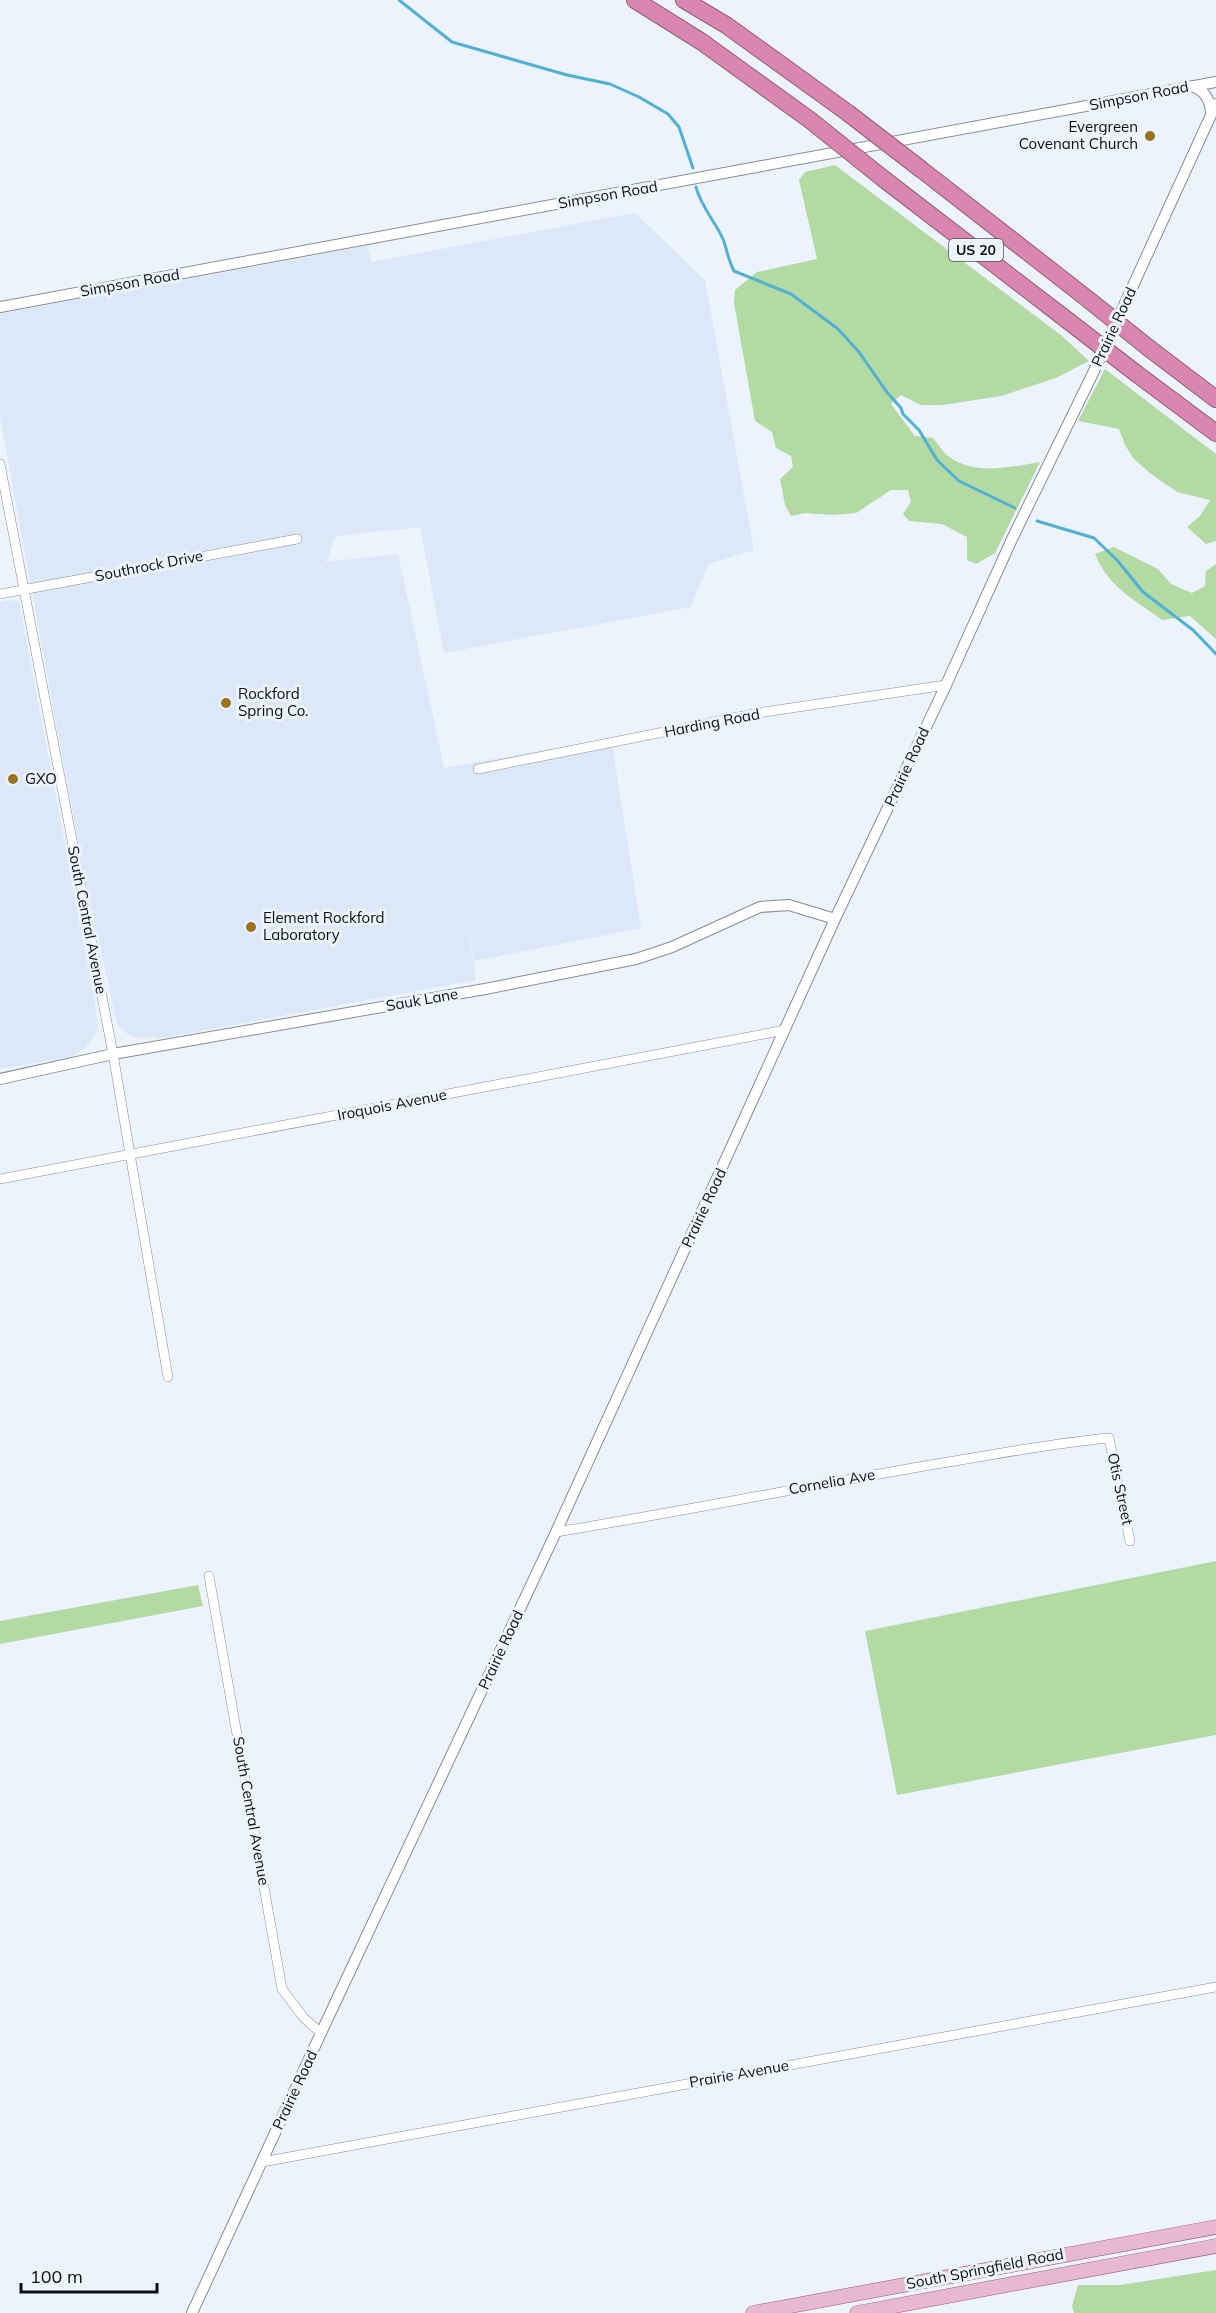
<svg xmlns="http://www.w3.org/2000/svg" width="1216" height="2313" font-family="Mulish,sans-serif">
	<style>
		.built { fill: #dce7f7 }
		.green { fill: #b3daa2 }
		.lines { fill: none; stroke-linecap: round; stroke-linejoin: round }
		.stream { stroke: #51b0d4; stroke-width: 3 }
		.minor-casing { stroke: #878d97; stroke-width: 10 }
		.tertiary-casing { stroke: #878d97; stroke-width: 12 }
		.primary-casing { stroke: #925d79; stroke-width: 15 }
		.motorway-casing { stroke: #925d79; stroke-width: 18 }
		.minor { stroke: #fff; stroke-width: 9 }
		.tertiary { stroke: #fff; stroke-width: 10 }
		.primary { stroke: #e8b7d0; stroke-width: 14 }
		.motorway { stroke: #d987b0; stroke-width: 16 }
		.motorway-bridge-casing { stroke: #925d79; stroke-width: 18; stroke-linecap: butt }
		.motorway-bridge { stroke: #d987b0; stroke-width: 16 }
		.poi-dot { fill: #9b7320; stroke: #ecf3fd; stroke-width: 2 }
		.labels { text-anchor: middle; stroke-width: 6; stroke-linejoin: round; paint-order: stroke }
		.shield { fill: #ecf3fd; stroke: #505359; stroke-width: 1.5 }
		.shield-label { font-size: 14px; font-weight: bold; fill: #0d0f13 }
		.street-label { font-size: 15px; fill: #0d0f13; stroke: #ecf3fd }
		.poi-label { font-size: 15px; fill: #0d0f13; stroke: #ecf3fd; text-anchor: start }
	</style>
	<rect width="100%" height="100%" fill="#ecf3fd"/>
	<path class="built" d="M635 213 705 280 754 550 708 564 691 607 444 653 420 527 336 536 326 562 398 554 444 768 611 738 641 928 474 961 463 894 476 980 162 1038 131 1037 117 1024 84 874 0 417V314L367 246 371 262Z
		M9 600 19 602 95 1002 98 1029 86 1047 71 1057 0 1069V602Z"/>
	<path class="green" d="M835 165 1062 336 1089 361 1056 378 1001 396 943 405H921L901 395 891 404 915 436 933 438C938 444 942 451 948 456 974 476 1011 467 1040 462L995 553 976 564 967 560V537L942 524 909 521 903 514 911 502 908 490H891L856 513 832 515 805 513 791 516 785 505 780 479 793 467 791 456 776 448 772 432 755 421 734 303 735 290 757 272 817 259 799 180 805 172Z
		M1105 369 1216 454V541L1206 544 1187 527 1200 516 1210 500 1177 492 1151 474 1134 459 1125 445 1119 429 1078 421Z
		M1114 547 1158 569 1171 584 1192 593 1205 586 1206 571 1216 564V639L1190 616 1162 620C1135 600 1108 587 1095 554Z
		M1216 1561V1735L897 1795 865 1631Z
		M198 1585 203 1606 0 1644V1621Z
		M1216 2270V2313H1074L1072 2306 1078 2285H1120Z"/>
	<g class="lines">
		<path class="stream" d="M399 0 452 42 567 75 610 84 639 97 668 114 679 127 693 168
			M696 187C701 207 715 221 723 239 727 249 728 260 734 271L791 294 838 329 859 352 886 391 901 408 903 414 919 430 937 460 959 481 1015 508
			M1037 521 1094 538 1117 560 1143 592 1193 630 1216 654"/>
		<defs>
			<path id="minor" d="M0 464 113 1054 168 1377
				M0 594 297 539
				M478 769 764 712 946 685
				M0 1179 785 1030
				M556 1532C685 1511 813 1485 942 1463 998 1454 1053 1443 1109 1438L1130 1541
				M209 1576 282 1989 304 2018 321 2033
				M262 2162 1216 1987"/>
			<path id="tertiary" d="M1192 86C1204 90 1210 99 1211 112
				M0 307 1216 82
				M0 1079 113 1054 485 989 636 959 672 947 760 907 789 905 835 919
				M192 2313 321 2033 556 1532 835 919 946 685 1012 539 1094 371 1216 104"/>
			<path id="primary" d="M753 2313 1216 2227
				M857 2313 1216 2246"/>
			<path id="motorway" d="M635 0 702 42 810 120
				M684 0 726 25 848 113
				M922 170 1089 300
				M885 180 1067 320
				M1150 349 1216 399
				M1137 374 1216 433"/>
		</defs>
		<use href="#minor" class="minor-casing"/>
		<use href="#tertiary" class="tertiary-casing"/>
		<use href="#primary" class="primary-casing"/>
		<use href="#motorway" class="motorway-casing"/>
		<use href="#minor" class="minor"/>
		<use href="#tertiary" class="tertiary"/>
		<use href="#primary" class="primary"/>
		<use href="#motorway" class="motorway"/>
		<defs>
			<path id="motorway-bridge" d="M848 113 922 170
				M810 120 885 180
				M1089 300 1150 349
				M1067 320 1137 374"/>
		</defs>
		<use href="#motorway-bridge" class="motorway-bridge-casing"/>
		<use href="#motorway-bridge" class="motorway-bridge"/>
	</g>
	<g class="poi-dot">
		<circle cx="1150" cy="136" r="6"/>
		<circle cx="226" cy="703" r="6"/>
		<circle cx="13" cy="779" r="6"/>
		<circle cx="251" cy="927" r="6"/>
	</g>
	<g class="labels">
		<rect class="shield" x="949" y="239" width="54" height="22" rx="4.5"/>
		<g class="shield-label">
			<text x="976" y="255">US 20</text>
		</g>
		<g class="street-label">
			<text transform="translate(1139 96) rotate(-11)" y="5">Simpson Road</text>
			<text transform="translate(608 195) rotate(-10)" y="5">Simpson Road</text>
			<text transform="translate(130 283) rotate(-10)" y="5">Simpson Road</text>
			<text transform="translate(1114 327) rotate(-65)" y="5">Prairie Road</text>
			<text transform="translate(149 566) rotate(-11)" y="5">Southrock Drive</text>
			<text transform="translate(712 723) rotate(-11)" y="5">Harding Road</text>
			<text transform="translate(907 767) rotate(-65)" y="5">Prairie Road</text>
			<text transform="translate(87 920) rotate(79)" y="5">South Central Avenue</text>
			<text transform="translate(422 1000) rotate(-10)" y="5">Sauk Lane</text>
			<text transform="translate(392 1105) rotate(-11)" y="5">Iroquois Avenue</text>
			<text transform="translate(704 1208) rotate(-65)" y="5">Prairie Road</text>
			<text transform="translate(832 1482) rotate(-10)" y="5">Cornelia Ave</text>
			<text transform="translate(1120 1489) rotate(78)" y="5">Otis Street</text>
			<text transform="translate(501 1650) rotate(-65)" y="5">Prairie Road</text>
			<text transform="translate(251 1811) rotate(80)" y="5">South Central Avenue</text>
			<text transform="translate(739 2074) rotate(-10)" y="5">Prairie Avenue</text>
			<text transform="translate(295 2090) rotate(-65)" y="5">Prairie Road</text>
			<text transform="translate(985 2269) rotate(-11)" y="5">South Springfield Road</text>
		</g>
		<g class="poi-label">
			<text x="1138" y="132" text-anchor="end">Evergreen<tspan x="1138" dy="17">Covenant Church</tspan></text>
			<text x="238" y="699">Rockford<tspan x="238" dy="17">Spring Co.</tspan></text>
			<text x="25" y="784">GXO</text>
			<text x="263" y="923">Element Rockford<tspan x="263" dy="17">Laboratory</tspan></text>
		</g>
	</g>
	<path d="M21 2283v9h136v-9" fill="none" stroke="#0d0f13" stroke-width="3"/>
	<text x="30" y="2283" font-size="18" fill="#0d0f13" stroke="#ecf3fd" stroke-width="4.5" paint-order="stroke">100 m</text>
</svg>
